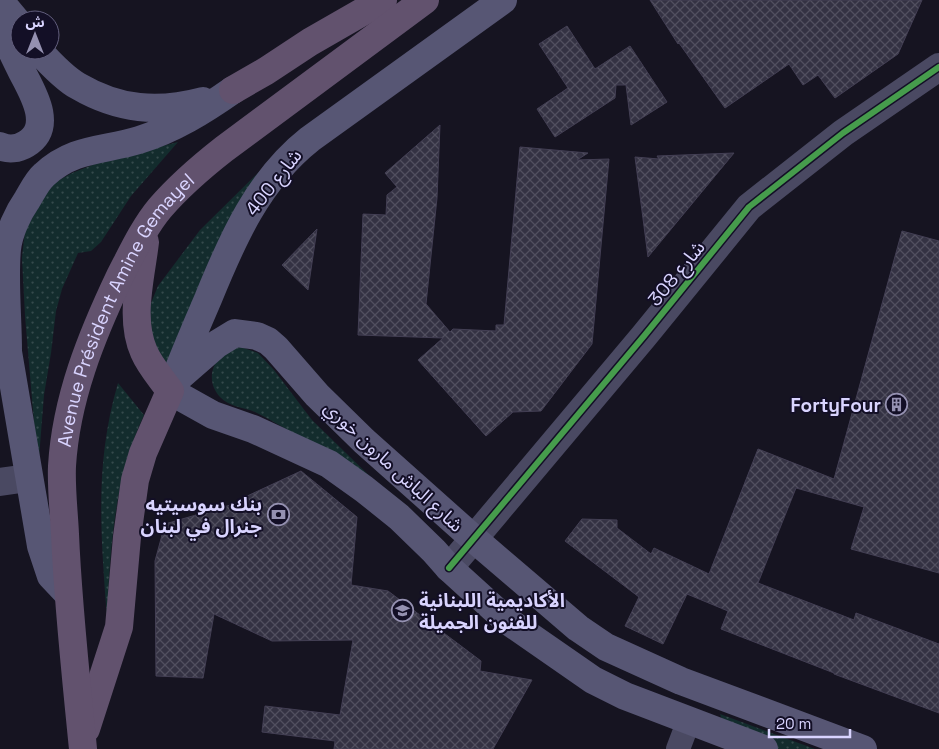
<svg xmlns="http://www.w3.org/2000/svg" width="939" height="749" font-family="'Space Grotesk','Noto Sans Arabic',sans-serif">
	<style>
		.grass { fill: url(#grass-dots) }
		.building { fill: url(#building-cross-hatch); stroke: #433f54 }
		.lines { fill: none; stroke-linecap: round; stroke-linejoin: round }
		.minor { stroke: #4a4962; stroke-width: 24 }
		.tertiary { stroke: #4a4962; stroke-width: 28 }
		.secondary { stroke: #575674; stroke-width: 28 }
		.trunk { stroke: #62526e; stroke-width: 28 }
		.cycleway-casing { stroke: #130f26; stroke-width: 9 }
		.cycleway { stroke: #469c4c; stroke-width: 6 }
		.labels { text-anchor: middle; stroke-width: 4; stroke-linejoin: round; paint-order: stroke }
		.street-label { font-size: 19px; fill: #d9d4ff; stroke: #130f26 }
		.poi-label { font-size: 19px; font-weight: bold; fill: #d9d4ff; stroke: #130f26; text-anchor: end }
	</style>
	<defs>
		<pattern id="grass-dots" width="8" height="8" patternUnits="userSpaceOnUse" patternTransform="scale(1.25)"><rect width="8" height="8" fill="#132c2d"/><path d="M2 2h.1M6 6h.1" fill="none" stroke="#354a4c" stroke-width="1.8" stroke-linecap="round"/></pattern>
		<pattern id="building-cross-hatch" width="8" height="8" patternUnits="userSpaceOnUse" patternTransform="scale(1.25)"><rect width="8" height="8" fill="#343243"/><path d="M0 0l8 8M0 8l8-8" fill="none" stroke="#514f5f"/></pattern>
	</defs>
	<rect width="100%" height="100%" fill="#161421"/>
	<path class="grass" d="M178 142 131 196 101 242 91 251 78 253 62 289 56 311 51 353 44 395 38 470 25 316 22 258 25 230 52 184 72 173 100 162Z
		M273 158 163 374 144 320 158 286 200 230Z
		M241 347 258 353 274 370 312 420 416 521C389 502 362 482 335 463 322 454 309 443 295 434 282 427 268 418 255 412 243 407 229 407 220 397 202 378 216 349 241 347Z
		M118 383 144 415C114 479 110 549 107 619 101 536 94 465 118 383Z
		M720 714 815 749H765L727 735Z"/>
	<path class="building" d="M650 0H922L898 54 835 98 818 75 803 85 789 64 725 108 679 43 678 44Z
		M567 26 595 69 630 46 667 102 631 125 626 85H616L615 98 555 137 537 109 568 88 539 44Z
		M440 125 437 198 426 304 450 332 453 329 496 331V325H504L520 147 588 153 577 160 609 159 592 344 541 411 513 412 486 436 418 360 443 338 358 335 363 214 386 215 387 195 397 187 385 173Z
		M734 153 648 257 635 157 659 159 657 156Z
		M317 229 308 290 282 265Z
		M902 231 939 241V573L851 549 864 507 796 488 758 583 854 620 856 613 939 644V713L834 674V673L721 629 728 611 687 594 663 644 625 626 639 597 565 541 582 519 617 520V528L651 554 654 548 709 574 758 449 834 479Z
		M301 471 357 517 351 585 388 591 481 661 480 671 532 680 493 749H334L335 741 262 732 265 706 340 715 353 640 272 641 214 614 203 678 156 676 155 561 165 524 244 501 245 497Z"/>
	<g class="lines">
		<path class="minor" d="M678 749 689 720"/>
		<path class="tertiary" d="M0 482 28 478
			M449 568 644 336 749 207 843 133 939 67"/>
		<path class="secondary" d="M503 0 310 139C258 180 232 240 208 299 195 329 182 360 170 391L213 415 253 429 329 464 364 489 399 517 434 551 449 568 505 619 593 680 625 696 764 749
			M0 1 20 25
			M0 26C7 41 14 56 22 72 33 93 54 127 26 144 18 149 8 150 0 146
			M38 50C48 61 65 79 78 86 119 110 158 113 203 101
			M5 334 41 546 51 576 68 594
			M8 351C8 318 4 281 7 249 9 232 18 213 27 200 32 192 37 181 44 175 74 147 104 151 139 140 174 129 203 111 233 90
			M178 378 217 344 235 333 257 336 268 341 276 348 317 395 364 441 474 539 578 628 606 647 681 681 863 749"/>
		<g class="trunk">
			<path d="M233 90 266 71 310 42 383 0"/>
			<path d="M86 729 119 627 127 537 135 480 143 453 170 391C161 378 150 366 144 352 129 319 141 277 145 242"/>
			<path id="s1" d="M83 749C76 677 68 606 65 534 64 512 61 489 62 466 66 399 91 337 120 276 132 253 144 227 160 208 179 186 201 167 224 149L425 0"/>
		</g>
		<defs>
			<path id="cycleway" d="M449 568 644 336 749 207 843 133 939 67"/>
		</defs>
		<use href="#cycleway" class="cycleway-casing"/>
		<use href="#cycleway" class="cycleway"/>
	</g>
	<defs>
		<symbol id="building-ring" viewBox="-11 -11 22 22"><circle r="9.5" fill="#130f26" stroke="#9591b1" stroke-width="1.5"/><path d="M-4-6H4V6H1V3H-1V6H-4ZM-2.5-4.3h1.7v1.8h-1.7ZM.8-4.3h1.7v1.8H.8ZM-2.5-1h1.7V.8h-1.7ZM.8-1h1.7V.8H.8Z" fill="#9591b1"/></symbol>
		<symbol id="bank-ring" viewBox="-11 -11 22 22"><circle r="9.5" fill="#130f26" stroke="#9591b1" stroke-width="1.5"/><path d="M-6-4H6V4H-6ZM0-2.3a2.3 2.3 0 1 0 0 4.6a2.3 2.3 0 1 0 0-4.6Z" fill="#9591b1"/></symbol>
		<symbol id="university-ring" viewBox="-11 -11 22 22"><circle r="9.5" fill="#130f26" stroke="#9591b1" stroke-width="1.5"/><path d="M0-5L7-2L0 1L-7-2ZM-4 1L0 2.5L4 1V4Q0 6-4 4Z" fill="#9591b1"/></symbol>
	</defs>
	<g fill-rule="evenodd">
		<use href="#building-ring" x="884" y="392" width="25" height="25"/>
		<use href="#bank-ring" x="266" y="502" width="25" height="25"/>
		<use href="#university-ring" x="390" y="598" width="25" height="25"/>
	</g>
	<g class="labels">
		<g class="street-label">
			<text transform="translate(273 182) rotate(-52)" y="7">شارع 400</text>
			<text transform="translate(676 273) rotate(-51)" y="7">شارع 308</text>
			<text dy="7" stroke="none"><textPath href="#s1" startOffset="455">Avenue Président Amine Gemayel</textPath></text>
			<text transform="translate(394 466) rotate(43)" y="7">شارع الباش مارون خوري</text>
		</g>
		<g class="poi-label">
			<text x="881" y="412">FortyFour</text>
			<text x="262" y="511">بنك سوسيتيه<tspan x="262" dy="22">جنرال في لبنان</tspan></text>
			<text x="419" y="607" text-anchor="start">الأكاديمية اللبنانية<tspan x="419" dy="22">للفنون الجميلة</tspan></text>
		</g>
	</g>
	<g transform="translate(35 35)"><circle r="24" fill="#130f26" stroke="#625e7d"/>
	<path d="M0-4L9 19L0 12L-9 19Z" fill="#9591b1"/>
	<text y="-8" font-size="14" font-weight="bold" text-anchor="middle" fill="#d9d4ff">ش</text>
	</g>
	<path d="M769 729v8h81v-8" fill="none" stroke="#d9d4ff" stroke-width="2.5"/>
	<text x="776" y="729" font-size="15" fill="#d9d4ff" stroke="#130f26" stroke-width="4" paint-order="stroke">20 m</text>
</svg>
